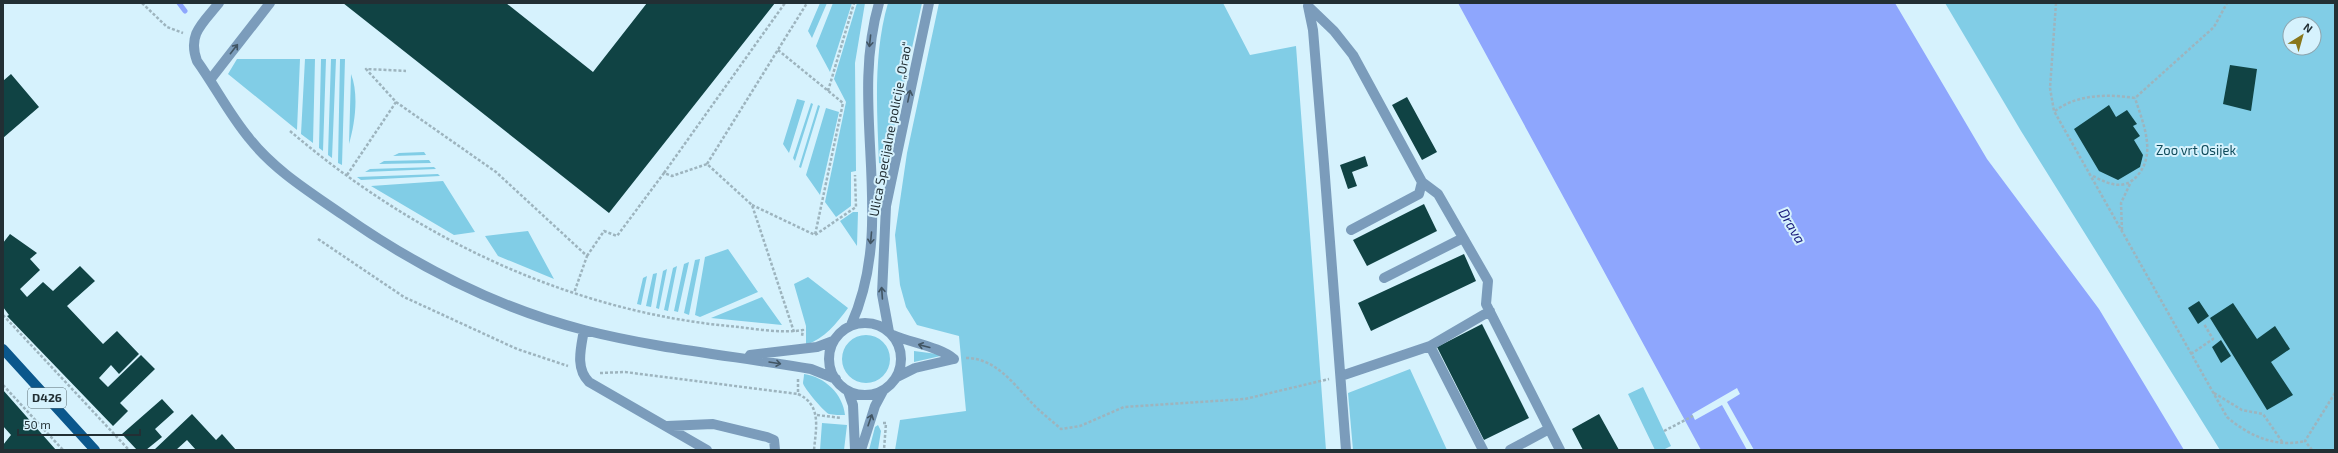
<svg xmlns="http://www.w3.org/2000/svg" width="2338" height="453" font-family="'Exo 2',sans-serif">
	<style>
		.green { fill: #81cde6; fill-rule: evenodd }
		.water { fill: #8ea6fd }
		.pier { fill: #d6f2fd }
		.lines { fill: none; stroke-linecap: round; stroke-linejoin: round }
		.stream { stroke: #8ea6fd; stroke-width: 5 }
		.building { fill: #104344 }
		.path { stroke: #9db4be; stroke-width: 2.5; stroke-dasharray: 3 2; stroke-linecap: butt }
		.minor { stroke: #7b9cbb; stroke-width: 10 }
		.major { stroke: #0b578c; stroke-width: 10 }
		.oneway { stroke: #415563 }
		.labels { text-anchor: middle; stroke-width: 4; stroke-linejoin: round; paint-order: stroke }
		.shield { fill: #d6f2fd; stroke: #586a70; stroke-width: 1 }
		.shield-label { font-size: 12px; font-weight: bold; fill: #222f34 }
		.street-label { font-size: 13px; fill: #222f34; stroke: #d6f2fd }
		.park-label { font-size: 13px; fill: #0f4b5b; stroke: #d6f2fd }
		.water-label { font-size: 14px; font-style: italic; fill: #18197b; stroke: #d6f2fd }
	</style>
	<rect width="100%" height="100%" fill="#d6f2fd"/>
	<path class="green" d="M820 3H827L812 38 808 31Z
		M833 3H852L830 72 816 46Z
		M857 3H865L855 63 856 171 851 172V206L836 217 825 202 846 102 834 79Z
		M888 3H922L886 165 879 163C877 109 873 55 888 3Z
		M939 3H1223L1250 55 1296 46 1326 450H895L900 420 966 411 959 336 917 325 906 307 900 285 895 235 907 153Z
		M1945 3H2335V450H2220L2021 131ZM2290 24H2314V48H2290Z
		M237 59H300L297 130 228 74Z
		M305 59H315L313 143 301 134Z
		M321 59H326L323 151 319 148Z
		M331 59H336L332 158 328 155Z
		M340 59H345L342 165 338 163Z
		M351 74C359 94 355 124 349 144Z
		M797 99 805 101 789 153 783 144Z
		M811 103 813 104 795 161 793 158Z
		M818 105 820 106 801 168 799 167Z
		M826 108 839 112 820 195 806 175Z
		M424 152 426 155 393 156 399 153Z
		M429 160 431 163 379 164 384 161Z
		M434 167 436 169 365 172 370 169Z
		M438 174 440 176 361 180 357 177Z
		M443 181 475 232 454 235 371 186Z
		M853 212H858L857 246 840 221Z
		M528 231 554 279 498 256 485 236Z
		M728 249 758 292 700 317 695 315 705 257Z
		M700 259 689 315 684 313 695 260Z
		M689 262 678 312 674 311 684 264Z
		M677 266 668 311 664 310 673 268Z
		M667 269 659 309 656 308 663 271Z
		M657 273 651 307 646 306 653 274Z
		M647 276 641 305 637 304 643 278Z
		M808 277 848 308C836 324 825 338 806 345V326L794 284Z
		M762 297 782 325 711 318Z
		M842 359a24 24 0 1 1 48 0a24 24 0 1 1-48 0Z
		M914 351 945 355 914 362Z
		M1410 369 1447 450H1353L1348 393Z
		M804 374C825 377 843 394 845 415 840 415 834 415 829 414 825 413 803 387 803 383 803 381 804 377 804 374Z
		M1643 387 1671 446 1663 450H1655L1628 394Z
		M822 423 847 425 844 450H820Z
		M878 425 881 431 878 450H869L875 427Z"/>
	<path class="water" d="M1458 3H1895L1987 159 2099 309 2184 450H1701Z"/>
	<path class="pier" d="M1737 388 1740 394 1727 402 1754 450H1747L1722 405 1695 420 1692 414Z"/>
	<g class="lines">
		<path class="stream" d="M179 3 185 11"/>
	</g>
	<path class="building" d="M343 3H506L593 72 647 3H775L609 213Z
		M2230 65 2257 69 2251 111 2223 104Z
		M11 74 39 107 3 138V81Z
		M1407 97 1437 152 1422 160 1392 105Z
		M2109 105 2116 117 2127 110 2137 124 2133 126 2140 136 2134 140 2143 155 2140 167 2118 180 2099 171 2074 129Z
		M1365 156 1368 166 1352 172 1357 186 1348 189 1340 165Z
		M1424 204 1437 231 1367 266 1353 240Z
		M10 234 37 253 30 259 40 270 20 289 27 297 43 282 53 291 80 266 95 281 67 306 103 344 117 331 139 354 119 374 111 365 99 378 108 387 141 355 155 369 120 403 128 411 113 426 7 316 9 315 3 307V243Z
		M1464 254 1476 281 1371 331 1358 303Z
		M2199 301 2209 316 2198 324 2188 308Z
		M2233 303 2257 339 2275 326 2290 349 2271 362 2293 395 2267 410 2210 318Z
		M1482 324 1529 418 1484 440 1437 347Z
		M2221 340 2231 356 2221 363 2212 347Z
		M3 390 56 450H3V445L11 435 3 426Z
		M162 399 174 412 155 429 162 437 146 450H137L122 434Z
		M192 414 216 440 222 434 236 450H196L187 440 176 450H154Z
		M1599 414 1619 450H1583L1572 429Z"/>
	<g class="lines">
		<path class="path" d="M142 3 167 27 183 33
			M2056 3 2050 88 2054 111 2227 417C2249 436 2276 448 2305 441
			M778 50 843 103 815 235
			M828 91 854 3
			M396 102 496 172 587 256 574 293
			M2055 111C2077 94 2108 94 2135 98L2214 27 2227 3
			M290 131C413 236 566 310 728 326 752 328 779 334 803 330L802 336
			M707 164 807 3
			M664 173 785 3
			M347 175 396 102 366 69 406 71
			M2093 176C2108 184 2124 191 2137 176 2157 154 2143 123 2135 98
			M752 205 815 235 856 207 855 175
			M2122 230 2121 203 2130 184
			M318 239 404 297 517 349 568 366
			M587 256 604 231 617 236 664 173 672 176 707 164 752 205 794 332
			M3 315 129 450
			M2191 354 2213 339 2204 324
			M966 358C995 358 1013 383 1031 402 1040 412 1051 420 1061 429L1080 426 1124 407 1245 399 1329 379
			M600 373 625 372 798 394
			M798 379V394C822 405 816 428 814 450
			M3 385 63 450
			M2214 393 2242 410 2263 414 2283 443
			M817 415 841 418
			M883 423H886L884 450
			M1664 431 1693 416
			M2312 450 2305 441 2335 393"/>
		<path class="minor" d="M219 3C203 23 187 34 197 61 215 86 229 114 249 138 274 170 310 192 343 215 416 266 498 308 584 330 659 349 735 356 811 369L836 379
			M1308 6 1313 30 1324 164 1346 450
			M1309 7 1334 31 1353 55 1422 182 1438 194 1488 281 1486 304 1560 450
			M210 80 270 3
			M1351 230 1419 194 1422 182
			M1384 278 1463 238
			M829 359a36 36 0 1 1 72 0a36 36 0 1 1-72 0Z
			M851 325C898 221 848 109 879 3
			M584 330C581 348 575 368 589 382L707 450
			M889 332 882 294 886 206 929 3
			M893 335C912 343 940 347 954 359
			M1430 346 1483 450
			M750 355 817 347 833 341
			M1341 376 1430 346 1490 311
			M897 377 915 368 954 359
			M848 391 853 405 855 450
			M667 426 713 424 767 437 774 440 775 450
			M861 450 875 406 883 391
			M1510 450 1549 429"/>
		<path class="major" d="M3 349 95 450"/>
	</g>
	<defs><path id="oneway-shaft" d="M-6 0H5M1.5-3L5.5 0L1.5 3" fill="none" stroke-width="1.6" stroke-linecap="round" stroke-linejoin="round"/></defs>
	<g class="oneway">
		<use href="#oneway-shaft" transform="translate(870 41) rotate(96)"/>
		<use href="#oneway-shaft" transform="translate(234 49) rotate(-52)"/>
		<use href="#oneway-shaft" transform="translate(909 96) rotate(-78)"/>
		<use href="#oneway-shaft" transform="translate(871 238) rotate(95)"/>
		<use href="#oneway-shaft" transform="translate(882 293) rotate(-94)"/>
		<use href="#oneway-shaft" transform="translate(924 346) rotate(-165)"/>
		<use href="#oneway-shaft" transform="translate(775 363) rotate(9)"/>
		<use href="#oneway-shaft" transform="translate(870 420) rotate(-71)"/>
	</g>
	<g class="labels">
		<rect class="shield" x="28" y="388" width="38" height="20" rx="3"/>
		<g class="shield-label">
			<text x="47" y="402">D426</text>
		</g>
		<g class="street-label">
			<text transform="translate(890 129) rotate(-79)" y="5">Ulica Specijalne policije „Orao“</text>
		</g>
		<g class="park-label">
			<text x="2196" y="155">Zoo vrt Osijek</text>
		</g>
		<g class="water-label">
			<text transform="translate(1792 226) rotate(60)" y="5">Drava</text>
		</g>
	</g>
	<rect width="2338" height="453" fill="none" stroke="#222f34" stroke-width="8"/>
	<g transform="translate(2302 36) rotate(37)"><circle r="19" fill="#d6f2fd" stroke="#8ea4ad"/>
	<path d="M0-3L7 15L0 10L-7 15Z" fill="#89771b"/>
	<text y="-6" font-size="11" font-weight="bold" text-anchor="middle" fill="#222f34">N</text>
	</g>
	<path d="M18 429v6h122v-6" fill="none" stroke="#222f34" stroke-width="2"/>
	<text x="24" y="429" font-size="12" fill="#222f34" stroke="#d6f2fd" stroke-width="3" paint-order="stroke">50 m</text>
</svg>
